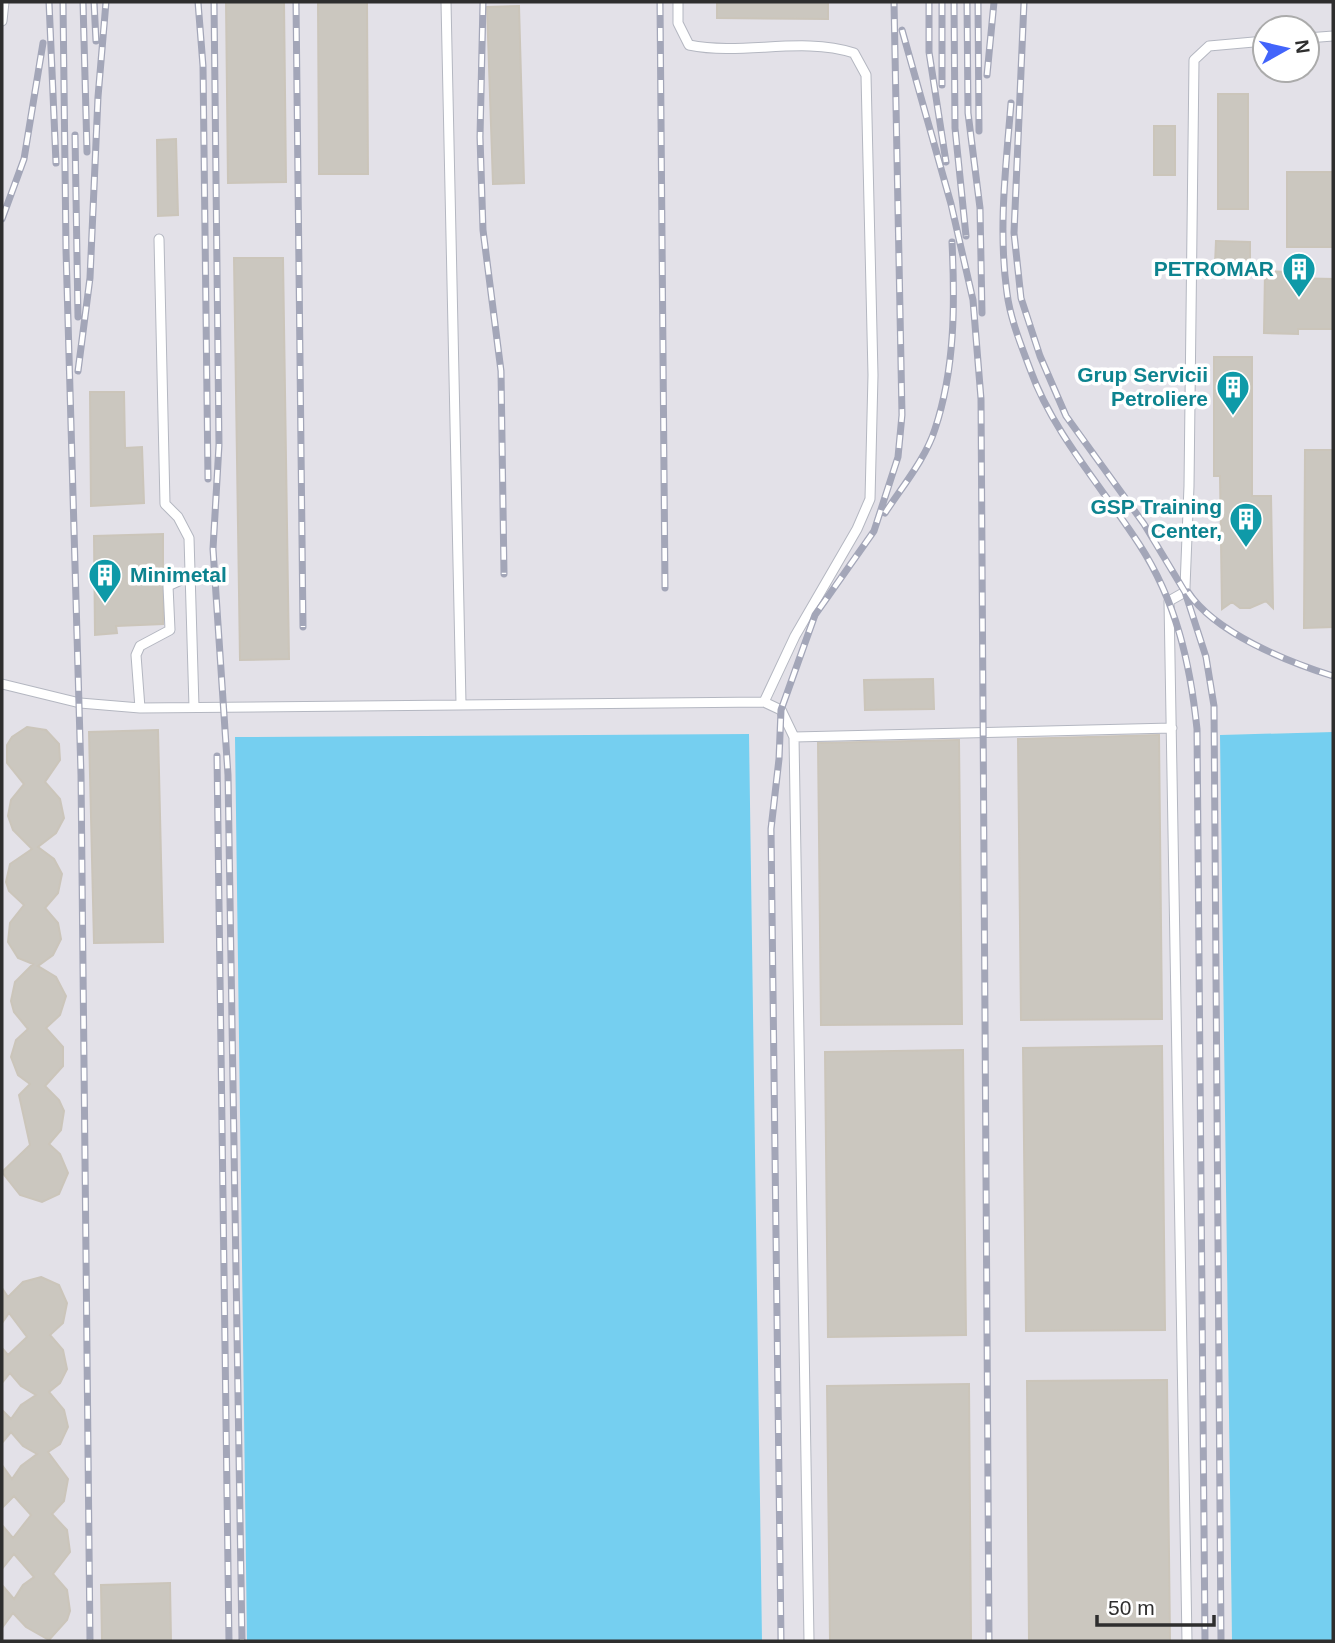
<svg xmlns="http://www.w3.org/2000/svg" width="1335" height="1643" font-family="Arial,sans-serif">
	<style>
		.industrial { fill: #e3e1e8; fill-rule: evenodd }
		.water { fill: #75cff0 }
		.building { fill: #cbc7bf; stroke: #cbc5ba; stroke-width: 2 }
		.lines { fill: none; stroke-linecap: round; stroke-linejoin: round }
		.service-casing { stroke: #b4b7c1; stroke-width: 11 }
		.service { stroke: #fff; stroke-width: 9 }
		.rail-casing { stroke: #a3a6b8; stroke-width: 7 }
		.rail { stroke: #fff; stroke-width: 4.5; stroke-dasharray: 13; stroke-linecap: butt }
		.labels { text-anchor: middle; stroke-width: 7; stroke-linejoin: round; paint-order: stroke }
		.culture-label { font-size: 21px; font-weight: bold; fill: #0d838f; stroke: #fff; text-anchor: end }
	</style>
	<rect width="100%" height="100%" fill="#efe9e1"/>
	<path class="industrial" d="M2 2H1333V732L1221 735 1232 1641H2ZM1265 28H1307V70H1265Z"/>
	<path class="water" d="M1333 732V1641H1232L1220 735Z
		M749 734 762 1641H247L235 737Z"/>
	<path class="building" d="M226 2H284L286 182 228 183Z
		M318 2H367L368 174H319Z
		M717 2H828V19L717 18Z
		M519 6 524 183 493 184 487 7Z
		M1218 94H1248V209H1218Z
		M1154 126H1175V175H1154Z
		M176 139 178 215 158 216 157 140Z
		M1287 172H1333V247H1287Z
		M1216 241 1250 242V264H1215Z
		M234 258H283L289 659 240 660Z
		M1265 271 1286 272V278L1333 279V329H1298V334L1264 333Z
		M1214 357H1252V496H1271L1273 608 1266 601 1250 608H1240L1232 602 1222 609 1220 476H1214Z
		M90 392H124L125 448 142 447 144 503 91 506Z
		M1305 450H1333V627L1304 628Z
		M163 534V624L116 626 117 633 95 635 94 536Z
		M933 679 934 709 865 710 864 680Z
		M27 727 46 730 59 744 60 760 45 782 60 799 64 818 56 833 38 847 54 859 62 874 58 893 45 908 58 923 61 939 53 955 38 966 56 977 66 996 60 1015 46 1028 63 1047V1066L45 1086 59 1100 64 1111 61 1130 49 1144 60 1154 68 1173 59 1194 42 1202 20 1195 2 1172 30 1145 19 1095 30 1084 18 1075 11 1057 16 1040 28 1029 14 1012 11 1001 15 982 33 964 18 958 8 942 10 923 24 905 9 891 6 882 10 864 32 849 13 830 8 816 11 800 24 784 7 763V745L12 737Z
		M158 730 163 942 94 943 89 732Z
		M1159 735 1162 1019 1021 1020 1018 739Z
		M959 740 962 1024 821 1025 818 743Z
		M1162 1046 1165 1330 1026 1331 1023 1048Z
		M963 1050 966 1335 828 1337 825 1052Z
		M41 1277 59 1285 67 1303 63 1323 50 1335 63 1350 67 1369 60 1383 49 1392 64 1410 68 1427 60 1444 48 1452 68 1479 64 1501 52 1514 67 1530 70 1552 53 1574 67 1590 70 1611 67 1620 49 1640 26 1627 13 1613 2 1628V1585L14 1599 23 1585 34 1577 14 1554 2 1569V1525L13 1538 31 1515 14 1496 2 1508V1465L12 1479 21 1466 37 1454 23 1446 11 1432 2 1443V1410L11 1419 21 1405 36 1395 21 1386 10 1373 2 1383V1348L8 1355 27 1337 9 1313 2 1323V1288L8 1297 23 1282Z
		M1167 1380 1170 1641H1029L1027 1381Z
		M969 1384 971 1641H830L827 1386Z
		M170 1583 171 1641H102L101 1585Z"/>
	<g class="lines">
		<defs>
			<path id="service" d="M446 2 461 703
				M678 2V23L689 45C743 56 801 36 854 53L866 75 873 375 870 499 857 529 795 636 764 702
				M2 21 4 2
				M1307 38 1333 36
				M159 239 165 504 178 517 189 538 194 707
				M2 684 80 703 140 708 764 702 781 710 794 737 1172 728
				M140 708 136 655 140 646 170 630 168 586 190 576
				M794 737 809 1641
				M1187 1641 1169 601 1185 592V587L1189 486 1194 60 1209 46 1265 41"/>
		</defs>
		<use href="#service" class="service-casing"/>
		<use href="#service" class="service"/>
		<defs>
			<path id="rail" d="M49 2 56 163
				M63 2 66 250 81 775 90 1641
				M83 2 87 152
				M94 2 96 41
				M198 2 203 66 208 479
				M214 2 219 445 213 549 228 775 242 1641
				M296 2 303 627
				M483 2 480 137 483 230 501 371 504 574
				M660 2 665 588
				M929 2V52L946 162
				M942 2V85
				M954 2 955 128 966 236
				M967 2 968 113 980 208 982 313
				M978 2 979 131
				M1024 2 1014 233 1021 298 1040 356 1066 416 1144 524 1185 592 1206 657 1214 706 1221 1641
				M902 30 951 204 973 300 981 399 989 1641
				M987 75 994 2
				M1011 103C1006 166 998 229 1007 293 1010 318 1021 345 1030 369 1053 433 1102 487 1139 544 1176 601 1190 662 1197 729L1205 1641
				M75 135 78 317
				M2 219 24 159 43 43
				M78 371 90 278 98 97 106 2
				M885 513C902 487 926 458 935 429 955 369 955 304 952 242
				M1188 592C1215 633 1288 662 1333 676
				M217 756 229 1641
				M781 1641 771 829 779 759 781 710 815 615 874 531 898 457 902 415 894 2"/>
		</defs>
		<use href="#rail" class="rail-casing"/>
		<use href="#rail" class="rail"/>
	</g>
	<defs>
		<symbol id="building-pin" viewBox="-11 -11 22 30"><path d="M0 17L-7.5 6A9.5 9.5 0 1 1 7.5 6Z" fill="#0f9aa8" stroke="#fff"/><path d="M-4-6H4V6H1V3H-1V6H-4ZM-2.5-4.3h1.7v1.8h-1.7ZM.8-4.3h1.7v1.8H.8ZM-2.5-1h1.7V.8h-1.7ZM.8-1h1.7V.8H.8Z" fill="#fff"/></symbol>
	</defs>
	<g fill-rule="evenodd">
		<use href="#building-pin" x="1280" y="250" width="38" height="52"/>
		<use href="#building-pin" x="1214" y="368" width="38" height="52"/>
		<use href="#building-pin" x="1227" y="500" width="38" height="52"/>
		<use href="#building-pin" x="86" y="556" width="38" height="52"/>
	</g>
	<g class="labels">
		<g class="culture-label">
			<text x="1274" y="276">PETROMAR</text>
			<text x="1208" y="382">Grup Servicii<tspan x="1208" dy="24">Petroliere</tspan></text>
			<text x="1222" y="514">GSP Training<tspan x="1222" dy="24">Center,</tspan></text>
			<text x="130" y="582" text-anchor="start">Minimetal</text>
		</g>
	</g>
	<rect width="1335" height="1643" fill="none" stroke="#2e2e2e" stroke-width="7"/>
	<g transform="translate(1286 49) rotate(82)"><circle r="33" fill="#ffffff" stroke="#ababab" stroke-width="2"/>
	<path d="M0-5L12 26L0 18L-12 26Z" fill="#4264fb"/>
	<text y="-10" font-size="19" font-weight="bold" text-anchor="middle" fill="#2e2e2e">N</text>
	</g>
	<path d="M1097 1615v10h117v-10" fill="none" stroke="#2e2e2e" stroke-width="3.5"/>
	<text x="1108" y="1615" font-size="21" fill="#2e2e2e" stroke="#ffffff" stroke-width="5" paint-order="stroke">50 m</text>
</svg>
